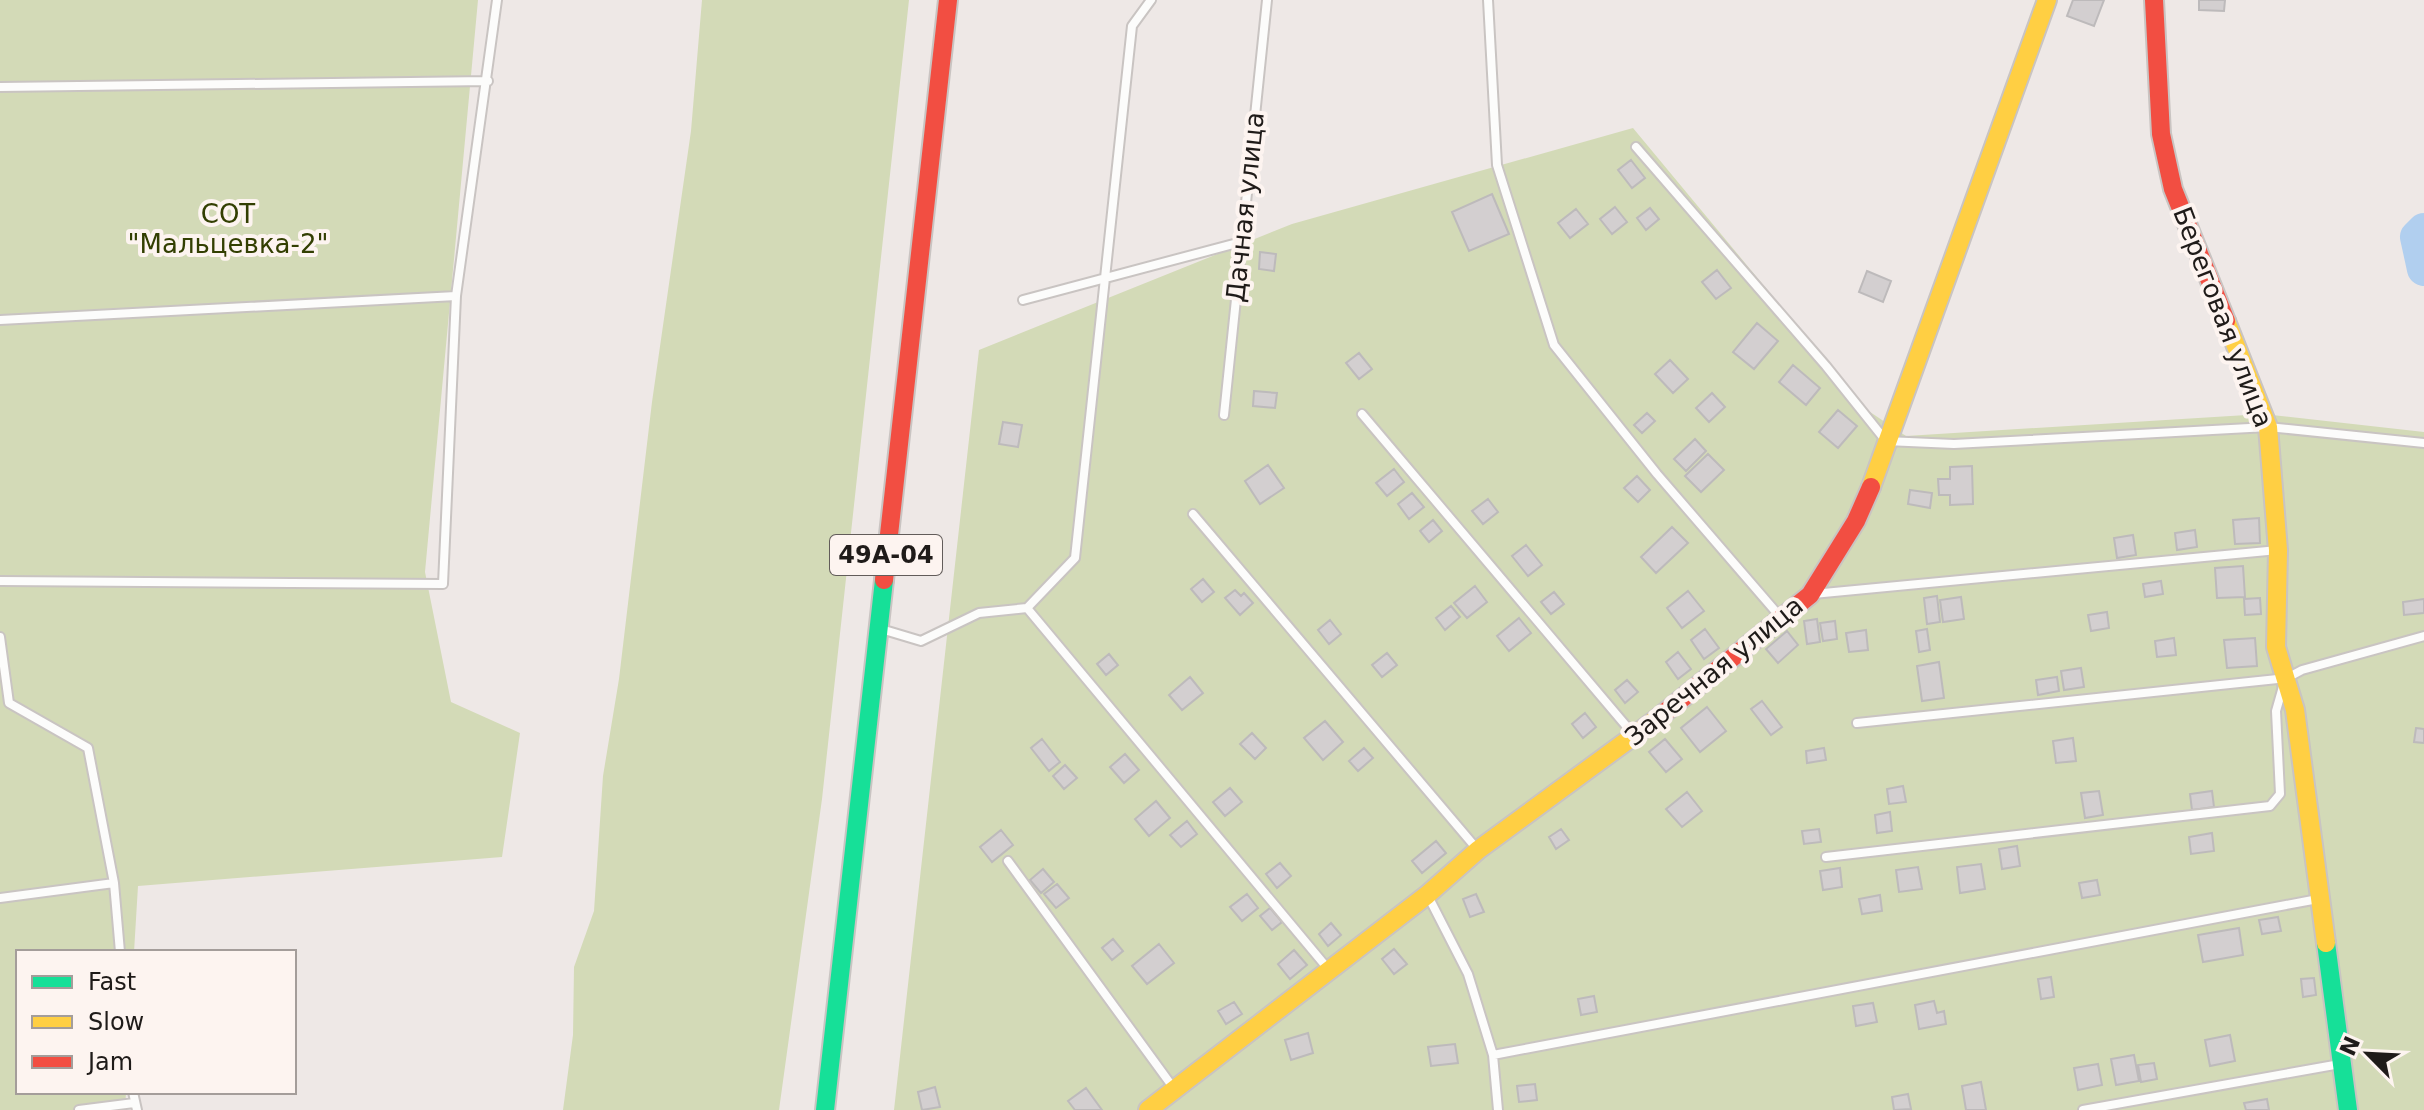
<svg xmlns="http://www.w3.org/2000/svg" width="2424" height="1110" font-family="'DejaVu Sans',sans-serif">
	<style>
		.green { fill: #d3dab7 }
		.lines { fill: none; stroke-linecap: round; stroke-linejoin: round }
		.river { stroke: #b1cfef; stroke-width: 34 }
		.building { fill: #d3cfd0; stroke: #bdbabb; stroke-width: 2 }
		.lane-casing { stroke: #c9c4c2; stroke-width: 12 }
		.fast-casing { stroke: #c9c4c2; stroke-width: 22 }
		.slow-casing { stroke: #c9c4c2; stroke-width: 22 }
		.jam-casing { stroke: #c9c4c2; stroke-width: 22 }
		.lane { stroke: #fcfcfb; stroke-width: 8 }
		.fast { stroke: #16e098; stroke-width: 18 }
		.slow { stroke: #ffcf43; stroke-width: 18 }
		.jam { stroke: #f24e42; stroke-width: 18 }
		.labels { text-anchor: middle; stroke-width: 8; stroke-linejoin: round; paint-order: stroke }
		.shield { fill: #fdf4f0; stroke: #625c5a; stroke-width: 2 }
		.shield-label { font-size: 24px; font-weight: bold; fill: #1f1b19 }
		.street-label { font-size: 26px; fill: #1f1b19; stroke: #fdf4f0 }
		.park-label { font-size: 26px; fill: #333f02; stroke: #fdf4f0 }
	</style>
	<rect width="100%" height="100%" fill="#eee8e6"/>
	<path class="green" d="M0 0H478L425 572 451 702 520 733 502 857 138 886 134 952H18V1092H126L125 1110H0Z
		M702 0H909L822 799 779 1110H563L573 1035 574 967 594 911 603 776 619 679 652 402 691 131Z
		M1633 128 1867 410 1906 436 2263 414 2424 432V1110H894L979 350 1292 224Z"/>
	<g class="lines">
		<path class="river" d="M2424 230 2417 237 2424 269"/>
	</g>
	<path class="building" d="M2073 0H2104L2094 26 2067 16Z
		M2199 0H2225L2224 11 2199 10Z
		M1631 160 1645 178 1632 188 1618 170Z
		M1492 194 1509 234 1469 251 1452 212Z
		M1615 207 1627 222 1612 234 1600 219Z
		M1650 208 1659 219 1646 230 1637 218Z
		M1576 209 1588 224 1570 238 1558 223Z
		M1260 252 1276 254 1274 271 1259 269Z
		M1717 270 1731 288 1716 299 1702 282Z
		M1867 271 1891 281 1883 302 1859 292Z
		M1757 323 1778 341 1754 369 1733 352Z
		M1359 353 1372 369 1359 379 1346 363Z
		M1670 360 1688 379 1673 393 1655 374Z
		M1793 365 1820 388 1806 405 1779 382Z
		M1254 391 1277 393 1275 408 1253 406Z
		M1712 393 1725 407 1709 422 1696 408Z
		M1838 410 1857 426 1838 448 1819 432Z
		M1647 413 1655 421 1642 433 1634 425Z
		M1003 422 1022 425 1018 447 999 444Z
		M1695 439 1706 451 1686 471 1674 459Z
		M1708 454 1724 470 1701 492 1685 476Z
		M1268 465 1284 488 1260 504 1245 481Z
		M1972 466 1973 504 1950 505V495H1939L1938 479H1950V467Z
		M1394 469 1404 482 1387 496 1376 483Z
		M1637 476 1650 490 1638 502 1624 488Z
		M1910 490 1932 493 1930 508 1908 504Z
		M1412 493 1424 507 1409 519 1398 504Z
		M1488 499 1498 512 1483 524 1472 511Z
		M2259 518 2260 543 2235 544 2233 520Z
		M1433 520 1442 531 1429 542 1420 531Z
		M1672 527 1688 543 1656 573 1641 557Z
		M2195 530 2197 547 2177 550 2175 533Z
		M2133 535 2136 555 2117 558 2114 538Z
		M1526 545 1542 565 1528 576 1512 556Z
		M2243 566 2245 597 2217 598 2215 568Z
		M1203 579 1214 592 1202 602 1191 589Z
		M2161 581 2163 594 2145 597 2143 584Z
		M1475 586 1487 602 1467 618 1454 603Z
		M1235 590 1241 596 1244 593 1253 603 1240 615 1225 598Z
		M1688 591 1704 611 1682 628 1667 608Z
		M1554 592 1564 604 1551 614 1541 602Z
		M1937 596 1940 622 1927 624 1924 598Z
		M1961 597 1964 619 1943 622 1940 600Z
		M2260 598 2261 614 2245 615 2244 599Z
		M2424 599V613L2404 615 2403 602Z
		M1451 606 1460 617 1445 630 1436 618Z
		M2107 612 2109 628 2091 631 2088 615Z
		M1519 618 1531 633 1509 651 1497 636Z
		M1817 619 1820 642 1807 644 1804 621Z
		M1330 620 1341 634 1329 644 1318 630Z
		M1835 621 1837 639 1823 641 1820 623Z
		M1705 629 1719 648 1704 659 1691 640Z
		M1927 629 1930 650 1919 652 1916 631Z
		M1866 630 1868 650 1849 652 1846 633Z
		M1787 631 1798 645 1778 663 1766 649Z
		M2174 638 2176 655 2157 657 2155 641Z
		M2255 638 2257 666 2227 668 2224 640Z
		M1678 652 1691 669 1678 679 1666 662Z
		M1387 653 1397 665 1382 677 1372 665Z
		M1109 654 1118 665 1106 675 1097 664Z
		M1939 662 1944 698 1922 701 1917 666Z
		M2081 668 2084 687 2064 690 2061 671Z
		M1190 677 1203 693 1182 710 1169 695Z
		M2057 677 2059 691 2038 695 2036 680Z
		M1627 680 1638 692 1625 703 1615 690Z
		M1762 701 1782 727 1771 735 1751 709Z
		M1707 707 1726 731 1700 752 1681 728Z
		M1585 713 1596 727 1583 738 1572 724Z
		M1325 721 1343 742 1323 760 1304 738Z
		M2416 728 2424 729V743L2414 742Z
		M1252 733 1266 748 1255 759 1240 744Z
		M2073 738 2076 761 2056 763 2053 741Z
		M1042 739 1060 762 1049 771 1031 748Z
		M1665 739 1682 759 1666 772 1649 752Z
		M1364 748 1373 758 1358 771 1349 761Z
		M1824 748 1826 760 1807 763 1806 751Z
		M1125 754 1139 770 1124 783 1110 767Z
		M1065 765 1077 778 1064 789 1053 776Z
		M1903 786 1906 802 1889 804 1887 789Z
		M1230 788 1242 802 1225 816 1213 802Z
		M2099 791 2103 815 2085 818 2081 793Z
		M2212 791 2214 807 2192 810 2190 794Z
		M1687 792 1702 811 1682 827 1666 809Z
		M1156 801 1170 818 1149 836 1135 819Z
		M1890 812 1892 831 1877 833 1875 815Z
		M1187 821 1197 834 1181 847 1170 835Z
		M1561 829 1569 840 1556 849 1549 837Z
		M1819 829 1821 842 1804 844 1802 831Z
		M1001 830 1013 845 992 862 980 847Z
		M2212 833 2214 851 2191 854 2189 837Z
		M1436 841 1446 853 1422 873 1412 861Z
		M2017 846 2020 866 2002 869 1999 849Z
		M1280 863 1291 876 1277 888 1266 874Z
		M1981 864 1985 889 1960 893 1957 867Z
		M1918 867 1922 889 1899 892 1896 870Z
		M1840 868 1842 887 1823 890 1820 871Z
		M1043 869 1054 882 1041 893 1030 880Z
		M2097 880 2100 895 2082 898 2079 883Z
		M1057 884 1069 898 1056 908 1044 894Z
		M1247 894 1258 908 1242 921 1230 907Z
		M1476 894 1484 912 1470 917 1463 899Z
		M1880 895 1882 911 1862 914 1859 899Z
		M1270 908 1282 922 1272 930 1260 916Z
		M2278 917 2281 931 2262 934 2259 920Z
		M1331 923 1341 935 1328 946 1319 934Z
		M2239 928 2243 955 2203 962 2198 935Z
		M1113 939 1123 951 1112 960 1102 948Z
		M1159 944 1174 963 1147 984 1132 966Z
		M1394 949 1407 964 1394 974 1382 959Z
		M1294 950 1307 965 1290 979 1278 964Z
		M2051 977 2054 997 2041 999 2038 979Z
		M2314 978 2316 995 2303 997 2301 979Z
		M1594 996 1597 1012 1581 1015 1578 999Z
		M1934 1001 1937 1013 1944 1011 1946 1024 1919 1029 1915 1005Z
		M1234 1002 1242 1014 1226 1024 1218 1011Z
		M1873 1003 1877 1022 1856 1026 1853 1006Z
		M1308 1033 1313 1053 1291 1060 1285 1040Z
		M2230 1035 2235 1061 2210 1066 2205 1040Z
		M1455 1044 1458 1063 1431 1066 1428 1047Z
		M2134 1055 2139 1081 2116 1085 2111 1059Z
		M2154 1063 2157 1079 2141 1082 2138 1065Z
		M2098 1064 2102 1085 2078 1090 2074 1068Z
		M1981 1082 1986 1110H1966L1962 1086Z
		M1535 1084 1537 1100 1519 1102 1517 1086Z
		M935 1087 940 1107 922 1110 918 1092Z
		M1086 1088 1102 1110H1075L1068 1101Z
		M1908 1094 1911 1109 1894 1110 1892 1097Z
		M2267 1099 2269 1110H2246L2244 1103Z"/>
	<g class="lines">
		<defs>
			<path id="lane" d="M1488 0 1497 165 1554 345 1657 474 1782 619
				M0 87 488 81
				M1636 147 1826 366 1886 441 1954 444 2268 427 2424 443
				M1023 300 1241 242
				M0 320 456 296
				M1362 414 1633 734
				M1224 415 1267 0
				M1193 514 1477 849
				M0 581 443 584 456 296 497 0
				M1813 594 2278 550
				M1027 608 1329 970
				M881 629 921 641 979 613 1027 608 1075 558 1132 26 1151 0
				M0 637 9 703 88 748 114 883 120 952
				M1857 723 2287 678 2302 670 2424 636
				M1826 857 2270 806 2280 794 2276 711 2284 683
				M1008 861 1175 1090
				M1428 896 1468 974 1493 1055 1498 1110
				M0 898 114 883
				M1493 1055 2318 899
				M133 1092 137 1110
				M79 1110 134 1103
				M2083 1110 2340 1064"/>
			<path id="fast" d="M2326 943 2348 1110
				M825 1110 884 580"/>
			<path id="slow" d="M2226 321 2268 427 2278 550 2276 647 2295 710 2326 943
				M1871 487 2047 0
				M1148 1110 1427 895 1478 850 1658 718"/>
			<path id="jam" d="M2154 0 2161 134 2173 189 2226 321
				M884 580 948 0
				M1658 718 1810 595 1856 521 1871 487"/>
		</defs>
		<use href="#lane" class="lane-casing"/>
		<use href="#fast" class="fast-casing"/>
		<use href="#slow" class="slow-casing"/>
		<use href="#jam" class="jam-casing"/>
		<use href="#lane" class="lane"/>
		<use href="#fast" class="fast"/>
		<use href="#slow" class="slow"/>
		<use href="#jam" class="jam"/>
	</g>
	<g class="labels">
		<rect class="shield" x="830" y="535" width="112" height="40" rx="6"/>
		<g class="shield-label">
			<text x="886" y="563">49А-04</text>
		</g>
		<g class="street-label">
			<text transform="translate(1245 207) rotate(-84)" y="9">Дачная улица</text>
			<text transform="translate(2223 317) rotate(69)" y="9">Береговая улица</text>
			<text transform="translate(1714 671) rotate(-39)" y="9">Заречная улица</text>
		</g>
		<g class="park-label">
			<text x="228" y="223">СОТ<tspan x="228" dy="30">"Мальцевка-2"</tspan></text>
		</g>
	</g>
	<rect x="16" y="950" width="280" height="144" fill="#fdf4f0" stroke="#a49d9a" stroke-width="2"/>
	<rect x="32" y="976" width="40" height="12" fill="#16e098" stroke="#a49d9a" stroke-width="2"/>
	<text x="88" y="990" font-size="24" fill="#1f1b19">Fast</text>
	<rect x="32" y="1016" width="40" height="12" fill="#ffcf43" stroke="#a49d9a" stroke-width="2"/>
	<text x="88" y="1030" font-size="24" fill="#1f1b19">Slow</text>
	<rect x="32" y="1056" width="40" height="12" fill="#f24e42" stroke="#a49d9a" stroke-width="2"/>
	<text x="88" y="1070" font-size="24" fill="#1f1b19">Jam</text>
	<g transform="translate(2368 1054) rotate(294)" stroke="#fdf4f0" stroke-width="6" paint-order="stroke">
	<path d="M0-6L14 30L0 20L-14 30Z" fill="#1f1b19"/>
	<text y="-12" font-size="22" font-weight="bold" text-anchor="middle" fill="#1f1b19">N</text>
	</g>
</svg>
